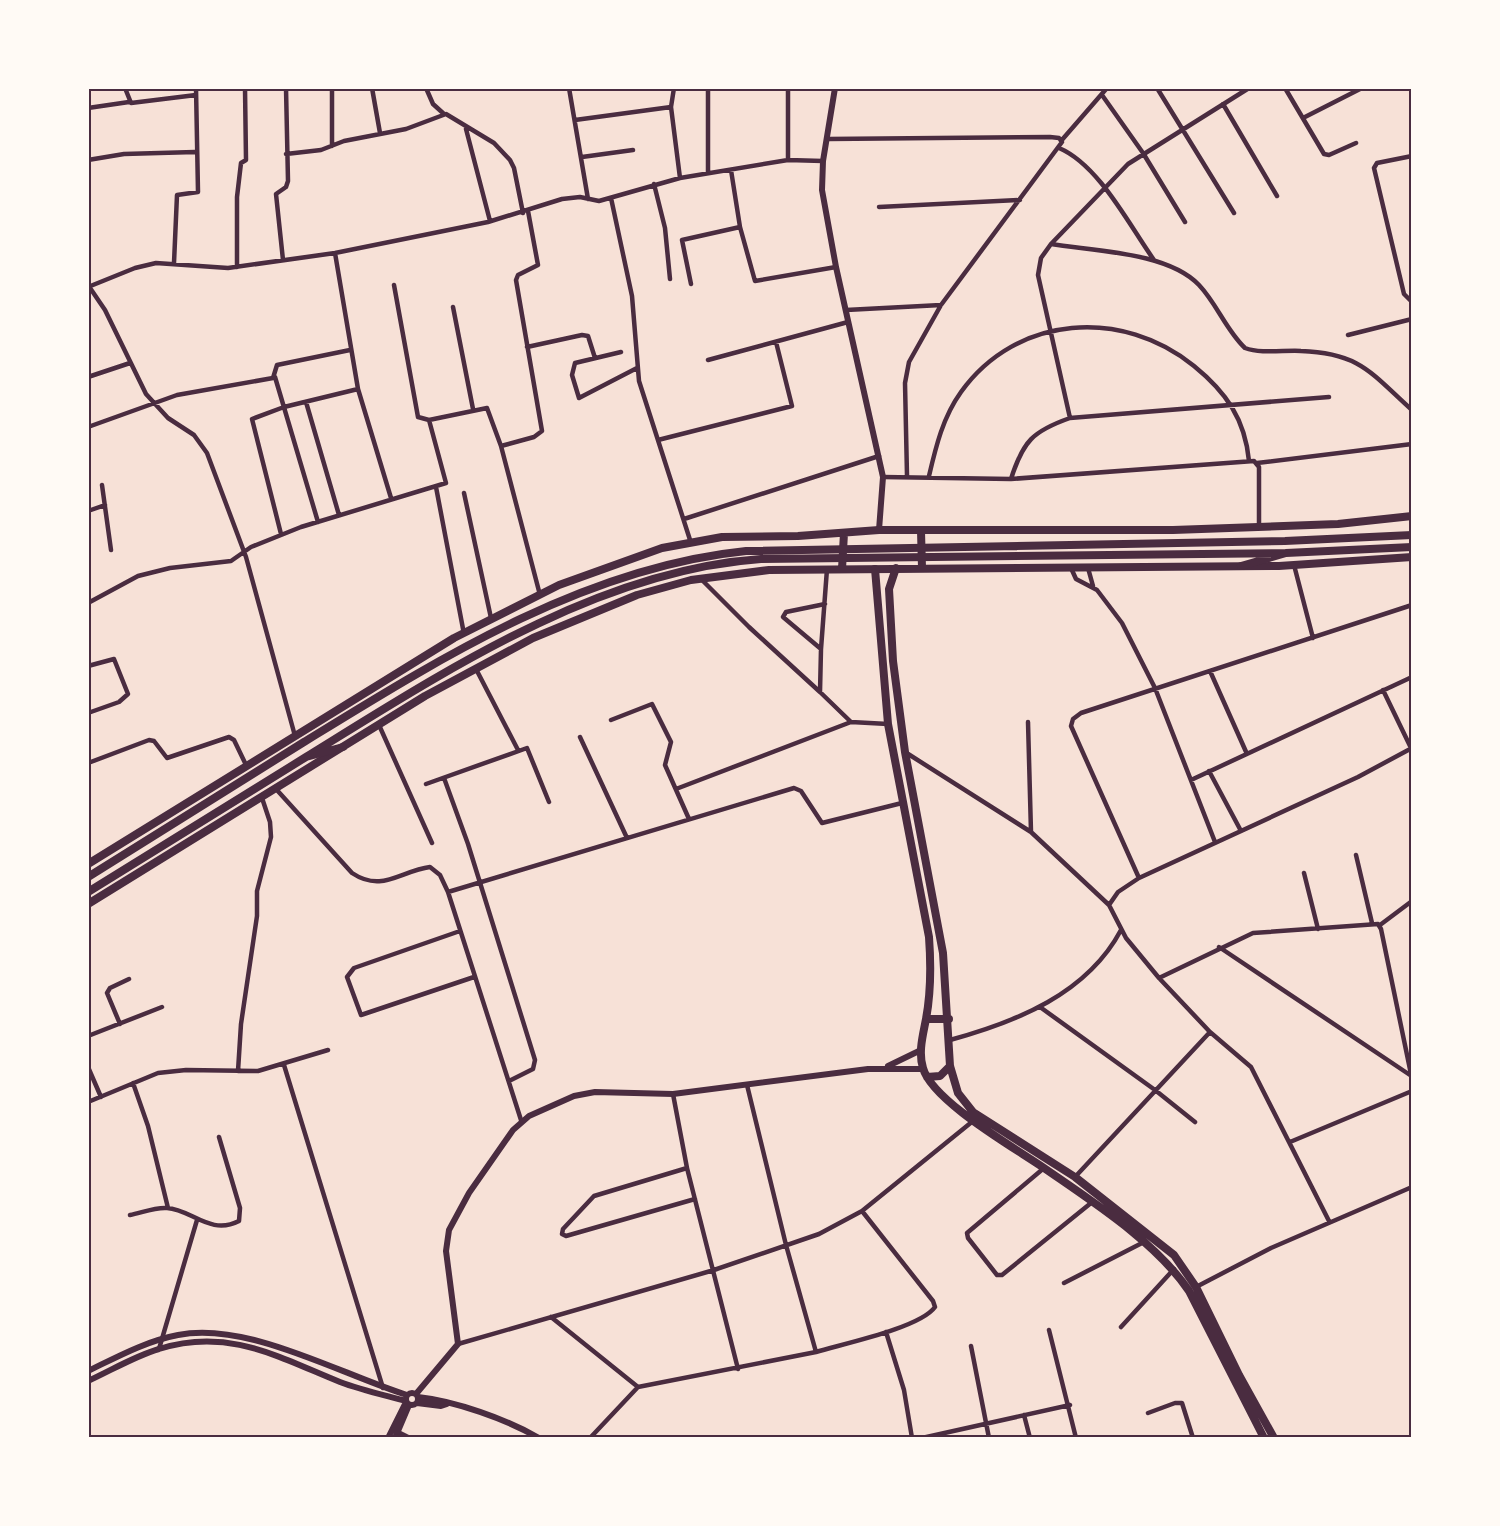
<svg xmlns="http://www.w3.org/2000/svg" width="1500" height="1526" font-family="Literata,serif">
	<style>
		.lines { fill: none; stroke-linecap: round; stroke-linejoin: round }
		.minor { stroke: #4a2c40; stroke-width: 4.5 }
		.tertiary { stroke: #4a2c40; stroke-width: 6 }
		.primary { stroke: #4a2c40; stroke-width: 8 }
		.trunk { stroke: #4a2c40; stroke-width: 8 }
		.neatline { fill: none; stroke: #4a2c40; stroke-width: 2 }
	</style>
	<rect width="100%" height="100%" fill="#f7e1d7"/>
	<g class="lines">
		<path class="minor" d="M125 88 131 103 196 95
			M372 88 380 133
			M426 88 433 104 444 114
			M569 88 588 199
			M674 88 671 107 680 178
			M708 88V173
			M788 88V160
			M1157 88 1234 213
			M1285 88 1324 154 1329 155 1356 143
			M1102 95 1143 153 1185 222
			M1223 104 1277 196
			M88 108 129 102
			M1303 118 1362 88
			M575 120 671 107
			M466 129 490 221
			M828 139 1050 137 1059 138 1062 142 941 305 909 362 905 383 907 476
			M1061 141 1107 88
			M332 146V88
			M1059 148C1099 165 1129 225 1154 260
			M286 154 321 150 344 141 406 129 446 114 494 143 510 160 514 168 523 213
			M1412 156 1377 163 1374 168 1404 294 1412 302
			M582 157 633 150
			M88 160 124 154 195 152
			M731 170 740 227 755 281 836 267
			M654 184 665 228 670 279
			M611 198 632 296 639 381 691 543
			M879 207 1020 200
			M1051 244C1094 251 1168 252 1199 285 1217 304 1226 330 1245 348 1261 354 1284 350 1301 351 1360 353 1371 373 1412 410
			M335 253 358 389 391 498
			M283 260 276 194 286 187 288 181 286 88
			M174 263 177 195 198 192 196 88
			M237 267V197L241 163 246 160 245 88
			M691 284 682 240 740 227
			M88 285 105 310 146 394 168 418 194 435 207 453 246 557 295 736
			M394 285 418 417 429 420 487 408 501 446 540 595
			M88 287 135 268 156 263 228 268 335 253 488 222 562 199 580 197 599 201 680 178 788 160 823 161
			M453 307 473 409
			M846 310 941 305
			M1348 335 1412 319
			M527 347 582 335 588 336 595 358
			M621 352 575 363 572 375 579 398 637 368
			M708 360 848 322
			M88 377 130 363
			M275 377 318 522
			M306 402 339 515
			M1070 418 1038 275 1041 258 1051 244 1128 164 1249 88
			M88 427 177 395 273 378 277 365 350 350
			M658 440 792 406 776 342
			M501 446 534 437 542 431 516 280 518 275 538 265 528 211
			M1257 463 1412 444
			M929 476C936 446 943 417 961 392 1017 314 1123 308 1194 366 1226 392 1245 419 1249 461
			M883 477 1011 479 1254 461 1259 467V527
			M1011 479C1023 441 1033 431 1070 418L1329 397
			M102 485 111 550
			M436 487 464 634
			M464 493 491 618
			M88 511 105 505
			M684 519 879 456
			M281 534 252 419 284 407 358 389
			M1294 565 1313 638
			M1071 568 1076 579 1097 590 1122 623 1155 688 1215 842
			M1088 568 1093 586
			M701 579 749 627 820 692
			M88 603 138 576 170 568 231 561 251 547 301 527 446 483 429 420
			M825 604 786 612 783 617 821 649 827 569
			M821 649 820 692 851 722 888 724
			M88 666 114 659 128 694 119 702 88 713
			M476 669 518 750
			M1210 671 1247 754
			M1383 690 1411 748
			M611 720 652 704 671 742 665 765 689 819
			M1028 722 1031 832
			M379 725 432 843
			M580 737 627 838
			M905 752 1031 832 1109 905
			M88 763 149 740 154 741 167 758 229 737 234 740 247 767
			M1209 771 1241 831
			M444 778 468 844 535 1060 533 1069 509 1081
			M1191 780 1412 677
			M426 784 527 748 549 802
			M276 789 352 873C382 893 400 871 430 867L440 875 448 892 521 1120
			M676 789 851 722
			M1356 855 1372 923
			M1304 873 1318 929
			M1139 878 1071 726 1073 719 1081 713 1412 605
			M448 892 794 788 801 791 822 823 902 803
			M1380 925 1412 901
			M460 931 354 968 347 977 361 1015 474 977
			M1219 947 1410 1075
			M1159 978 1253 933 1378 924 1381 929 1412 1079
			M1040 1007 1155 1090 1195 1122
			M120 1024 107 993 110 988 129 979
			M88 1036 162 1007
			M950 1040C1016 1022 1087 994 1121 930
			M284 1065 383 1388
			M88 1067 101 1097
			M238 1071 241 1024 257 916V891L271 837 270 822 262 798
			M133 1083 148 1126 168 1208
			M747 1085 786 1245 816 1352C842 1344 920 1328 935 1307L933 1301 862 1211
			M673 1094 687 1168 738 1369
			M88 1102 158 1073 186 1070 258 1071 328 1050
			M1290 1142 1412 1091
			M687 1168 594 1196 563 1229 562 1234 566 1236 695 1199
			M1044 1168 967 1233 968 1238 997 1275H1002L1091 1203
			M1075 1177 1210 1032
			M130 1215C141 1213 155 1207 167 1208 191 1209 210 1236 239 1221L240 1208 219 1137
			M1329 1221 1251 1067 1210 1032 1159 978 1126 938 1109 905 1118 892 1139 878 1358 777 1412 748
			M1064 1283 1144 1242
			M1196 1287 1271 1248 1412 1187
			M551 1317 638 1387 590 1438
			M1121 1327 1174 1269
			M1049 1330 1076 1438
			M886 1332 904 1390 912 1438
			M458 1344 714 1270 819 1234 862 1211 973 1121
			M971 1346 989 1438
			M159 1349 197 1220
			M638 1387 816 1352
			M1148 1413 1175 1403H1182L1193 1438
			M1024 1415 1030 1438
			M398 1432 410 1438
			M209 1438H212
			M922 1438 1070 1405"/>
		<path class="tertiary" d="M835 88 823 161 822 190 836 267 883 477 879 530
			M888 1066 921 1050
			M88 1371C117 1357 146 1341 178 1335 247 1321 340 1374 407 1395
			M88 1381C112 1370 135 1356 159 1349 228 1327 278 1357 340 1382 361 1390 384 1395 406 1401
			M406 1399a6 6 0 1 1 12 0a6 6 0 1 1-12 0Z
			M416 1394 458 1344 446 1251 449 1230 469 1193 513 1130 529 1116 574 1096 595 1092 673 1094 868 1069H923
			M418 1397C455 1401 506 1419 539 1438
			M417 1403 441 1406 447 1404
			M388 1438 406 1402
			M395 1438 409 1405"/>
		<path class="primary" d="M921 531 922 568
			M842 569 844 533
			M88 864 454 638 559 585 662 548 722 537 798 536 879 530H1173L1338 524 1412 516
			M88 904 425 696 533 638 637 595 691 580 769 570 1279 566 1412 557"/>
		<path class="trunk" d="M1241 566 1286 553 1412 547
			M896 568 889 589 893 661 905 752 943 953 950 1066 958 1093 973 1112 1075 1177 1174 1255 1196 1287 1239 1375 1274 1438
			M875 569 888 724 929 937C931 964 931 992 926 1019 923 1035 918 1052 923 1068 932 1101 1015 1148 1044 1168 1093 1202 1156 1242 1189 1291L1264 1438
			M306 757C442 673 598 570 761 559L1286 553
			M88 877C160 832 232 787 304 742 439 659 585 567 746 551L1285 541 1412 535
			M88 892 306 757 343 747
			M926 1019H949
			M927 1077 940 1076 950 1066"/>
	</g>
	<rect width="1500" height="1526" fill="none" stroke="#fffaf5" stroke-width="180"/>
	<rect x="90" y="90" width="1320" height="1346" class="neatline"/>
</svg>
